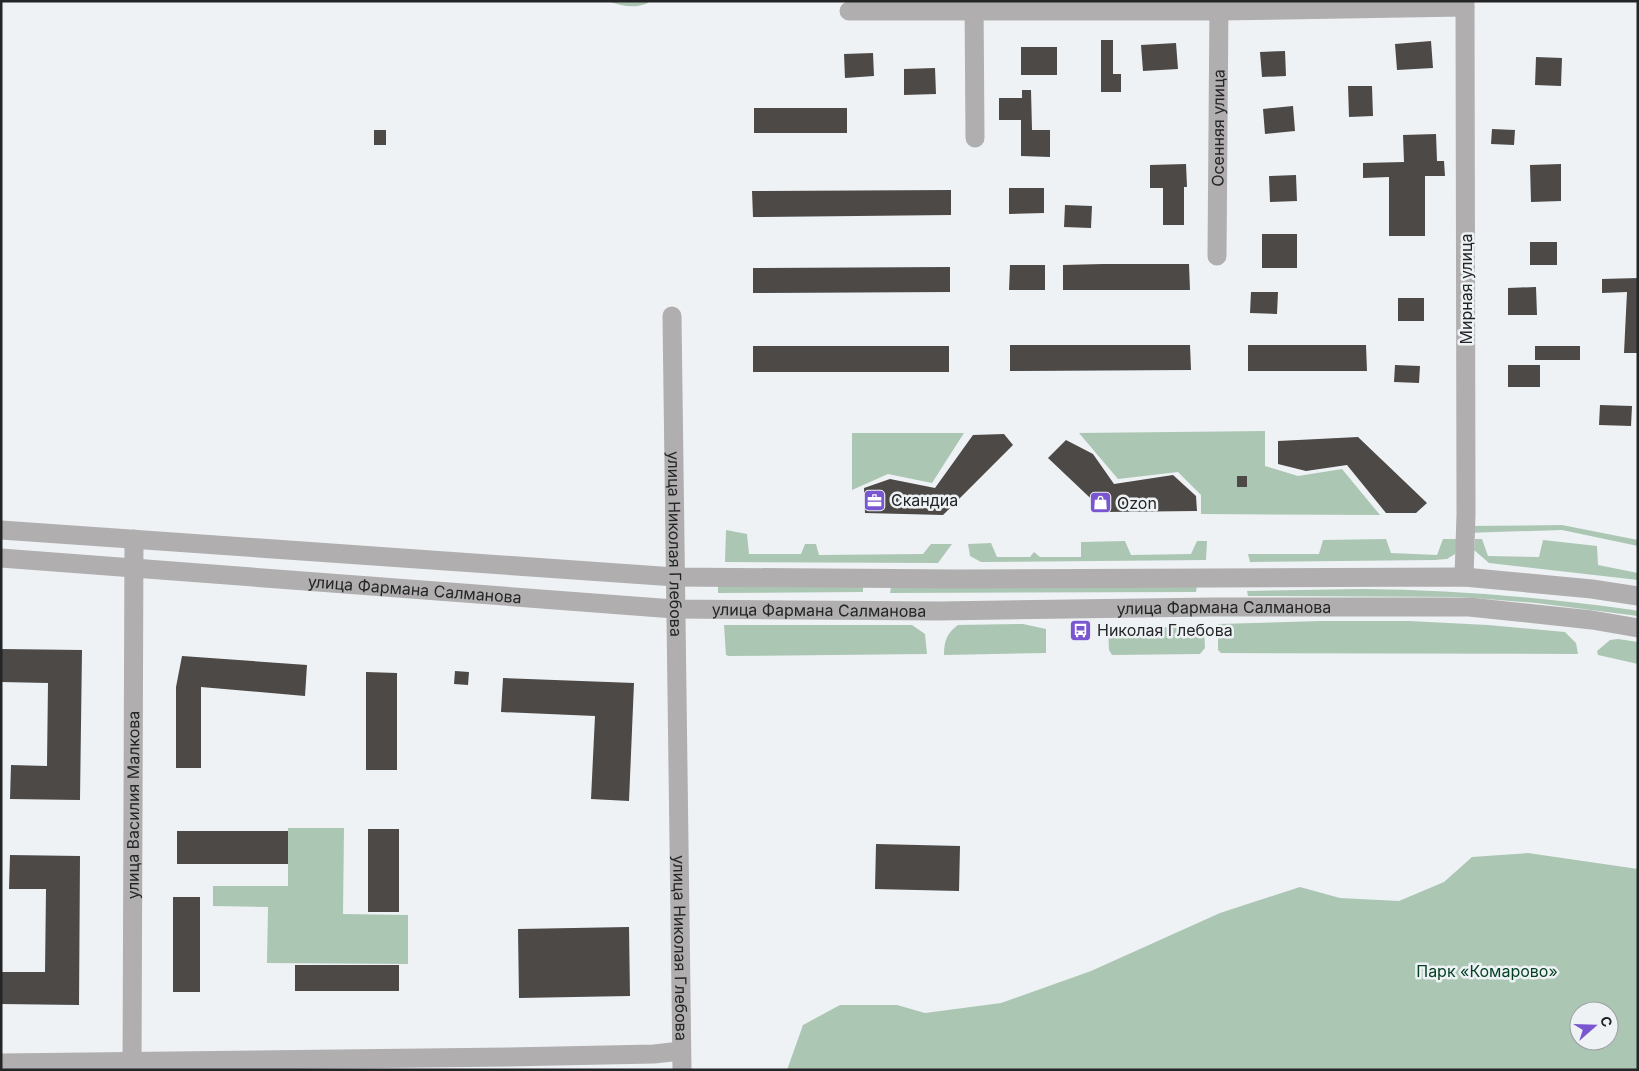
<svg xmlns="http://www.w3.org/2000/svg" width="1639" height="1071" font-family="Inter,sans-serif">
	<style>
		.green { fill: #acc6b4; fill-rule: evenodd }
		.building { fill: #4c4947 }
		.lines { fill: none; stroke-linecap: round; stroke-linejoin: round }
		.minor { stroke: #b0aeaf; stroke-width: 19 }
		.labels { text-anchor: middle; stroke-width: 5; stroke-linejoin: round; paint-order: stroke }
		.street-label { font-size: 16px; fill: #232526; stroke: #eef2f5 }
		.poi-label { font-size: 16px; fill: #232526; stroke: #eef2f5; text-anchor: start }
		.park-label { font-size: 16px; fill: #054224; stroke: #eef2f5 }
	</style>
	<rect width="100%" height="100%" fill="#eef2f5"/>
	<path class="green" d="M607 1H648V3C634 9 622 6 607 1Z
		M1265 431V466L1298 476 1342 469 1380 515 1201 514V495L1178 472 1118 479 1079 433Z
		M852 433H964L932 483 888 474 852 490Z
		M1562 525 1638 540V546L1562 530 1465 533 1466 526Z
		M726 530 747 534 749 554H801L805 544H816L819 555 923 554 931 544H952L938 563 725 562Z
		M1386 539 1391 553 1437 555 1443 539H1459L1455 554 1447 559 1435 560 1250 562 1248 554H1319L1323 540Z
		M1475 539H1482L1488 556 1539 557 1543 540 1597 546 1598 565 1638 573V580L1489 563 1474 550Z
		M1125 541 1131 555 1191 554 1197 541H1207L1206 560 981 562 970 556 968 544 991 543 997 557H1030L1034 552 1040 557H1081V542Z
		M1197 585 1196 592 890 593 891 587Z
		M718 586 863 587V592L718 593Z
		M1362 589C1453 590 1543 597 1633 610L1638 611V616L1536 603 1461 597 1248 596 1247 591Z
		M1321 621H1409L1488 625 1565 632 1576 643 1578 654 1221 653 1218 650V624Z
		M1023 624 1046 629V653L944 655C944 641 947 633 958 625Z
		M724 625H912L925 634 927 654 729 656 726 655Z
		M1204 626 1205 648 1200 654 1112 655 1109 650 1108 629Z
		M1618 639 1638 642V664L1598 655 1597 651 1610 640Z
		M288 828H344L343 914 408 915V964L267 963 268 907 213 906V886H288Z
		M1528 853 1638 869V1070H787L803 1025 840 1005H897L925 1013 1001 1003 1091 971 1220 913 1300 887 1340 898 1399 901 1444 882 1472 857ZM1579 1011H1609V1041H1579Z"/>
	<path class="building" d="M1101 40H1113V74H1121V92H1101Z
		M1431 41 1433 68 1397 70 1395 44Z
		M1176 43 1178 69 1143 71 1141 45Z
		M1021 47H1057V75H1021Z
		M1285 51 1286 76 1262 77 1260 52Z
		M873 53 874 76 845 78 844 54Z
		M1536 57 1562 58 1561 86 1535 85Z
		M935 68 936 94 904 95V69Z
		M1348 86H1372L1373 116 1349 117Z
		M1022 90H1031L1032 130H1050V157L1021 156V120H999V98H1022Z
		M1293 106 1295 131 1265 134 1263 109Z
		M754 108H847V133H754Z
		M1492 129 1515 130 1514 145 1491 144Z
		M374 130H386V145H374Z
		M1436 134 1437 161H1444L1445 176H1425V236H1389V177L1363 178V163L1404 162 1403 135Z
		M1186 164 1187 187H1184V225H1163V188H1150V165Z
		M1561 164V201L1531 202 1530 165Z
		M1296 175 1297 201 1270 202 1269 176Z
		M1009 188H1044V213L1009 214Z
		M951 190V215L753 217 752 191Z
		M1065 205 1092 206 1091 228 1064 227Z
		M1262 234H1297V268H1262Z
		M1530 242H1557V265H1530Z
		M1103 264H1189L1190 290H1063V265Z
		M1010 265H1045V290H1009Z
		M950 267V292L753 293V268Z
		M1638 278V353H1624L1627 292 1602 293V279Z
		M1536 287 1537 315H1508V288Z
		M1251 292H1278L1277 314 1250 313Z
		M1398 298H1424V321H1398Z
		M1010 345H1190L1191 370 1010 371Z
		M1248 345H1366L1367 371H1248Z
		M753 346H949V372H753Z
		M1535 346H1580V360H1535Z
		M1395 365 1420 366 1419 383 1394 382Z
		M1508 365H1540V387H1508Z
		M1600 405 1632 406 1631 426 1599 425Z
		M1004 434 1013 445 943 515 865 513 864 488 890 479 935 488 973 435Z
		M1358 437 1427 503 1416 513H1386L1347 465 1306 471 1278 464V441Z
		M1066 440 1093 454 1114 484 1173 475 1196 496 1197 511 1105 512 1048 458Z
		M1237 476H1247V487H1237Z
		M1 649 82 650 80 800 10 799 11 765 47 766 48 683 1 682Z
		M182 656 307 665 305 696 201 687V768H176V687Z
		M455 671 469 672 468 685 454 684Z
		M366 672 397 673V770H366Z
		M503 678 634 683 629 801 591 799 595 716 501 712Z
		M368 829H399V912H368Z
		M177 831H288V864H177Z
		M876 844 960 846 959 891 875 889Z
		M10 855 80 856 79 1005 1 1004V972H45L46 889H9Z
		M173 897H200V992H173Z
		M629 927 630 996 519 998 518 929Z
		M295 965H399V991H295Z"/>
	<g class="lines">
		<g class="minor">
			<path d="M974 1 975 138"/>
			<path d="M849 11H1219L1465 7"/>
			<path id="s1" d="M1217 256 1219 1"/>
			<path id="s2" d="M672 316 682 1070"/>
			<path d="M1 530 675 577 958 579 1464 577 1592 589 1638 596"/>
			<path id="s3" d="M1 558 674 609 939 611 1212 607H1469L1592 620 1638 628"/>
			<path d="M1464 577 1466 514 1465 1"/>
			<path d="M1 1063 508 1057 654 1054 681 1051"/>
			<path id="s4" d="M132 1070 134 539"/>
		</g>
	</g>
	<defs>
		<symbol id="office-square" viewBox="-11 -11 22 22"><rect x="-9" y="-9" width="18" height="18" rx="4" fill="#7a56d0" stroke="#eef2f5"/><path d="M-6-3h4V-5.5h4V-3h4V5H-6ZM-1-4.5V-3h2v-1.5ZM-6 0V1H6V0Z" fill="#fff"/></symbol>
		<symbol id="shop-square" viewBox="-11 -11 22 22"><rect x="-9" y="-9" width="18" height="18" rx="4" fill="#7a56d0" stroke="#eef2f5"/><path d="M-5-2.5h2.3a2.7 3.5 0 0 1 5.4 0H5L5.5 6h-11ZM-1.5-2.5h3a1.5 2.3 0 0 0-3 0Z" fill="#fff"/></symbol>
		<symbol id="bus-square" viewBox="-11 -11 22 22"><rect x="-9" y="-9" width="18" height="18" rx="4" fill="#7a56d0" stroke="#eef2f5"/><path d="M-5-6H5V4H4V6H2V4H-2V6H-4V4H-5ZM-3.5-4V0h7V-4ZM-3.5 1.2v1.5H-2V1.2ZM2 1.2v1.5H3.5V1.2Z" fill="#fff"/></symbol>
	</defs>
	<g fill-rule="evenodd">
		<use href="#office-square" x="862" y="488" width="25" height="25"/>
		<use href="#shop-square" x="1088" y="490" width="25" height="25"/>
		<use href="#bus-square" x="1068" y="618" width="25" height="25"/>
	</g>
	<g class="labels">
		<g class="street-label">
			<text dy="6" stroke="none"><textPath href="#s1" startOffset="128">Осенняя улица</textPath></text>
			<text transform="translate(1466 289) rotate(-90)" y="6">Мирная улица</text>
			<text dy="6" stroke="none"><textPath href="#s2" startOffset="228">улица Николая Глебова</textPath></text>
			<text dy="6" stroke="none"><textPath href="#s3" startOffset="415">улица Фармана Салманова</textPath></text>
			<text dy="6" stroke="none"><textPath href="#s3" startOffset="1225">улица Фармана Салманова</textPath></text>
			<text dy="6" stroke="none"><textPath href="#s3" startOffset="820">улица Фармана Салманова</textPath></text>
			<text dy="6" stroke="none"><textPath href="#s4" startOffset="265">улица Василия Малкова</textPath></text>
			<text dy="6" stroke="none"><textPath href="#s2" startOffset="632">улица Николая Глебова</textPath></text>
		</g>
		<g class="poi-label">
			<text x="891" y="506">Скандиа</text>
			<text x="1117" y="509">Ozon</text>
			<text x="1097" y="636">Николая Глебова</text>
		</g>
		<g class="park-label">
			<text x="1487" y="977">Парк «Комарово»</text>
		</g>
	</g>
	<rect width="1639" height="1071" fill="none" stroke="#232526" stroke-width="5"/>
	<g transform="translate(1594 1026) rotate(70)"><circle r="24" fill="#eef2f5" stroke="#9da0a2"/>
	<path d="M0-4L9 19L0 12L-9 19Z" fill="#7a56d0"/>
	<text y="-8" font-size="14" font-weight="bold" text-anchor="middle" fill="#232526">С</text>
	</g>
</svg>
